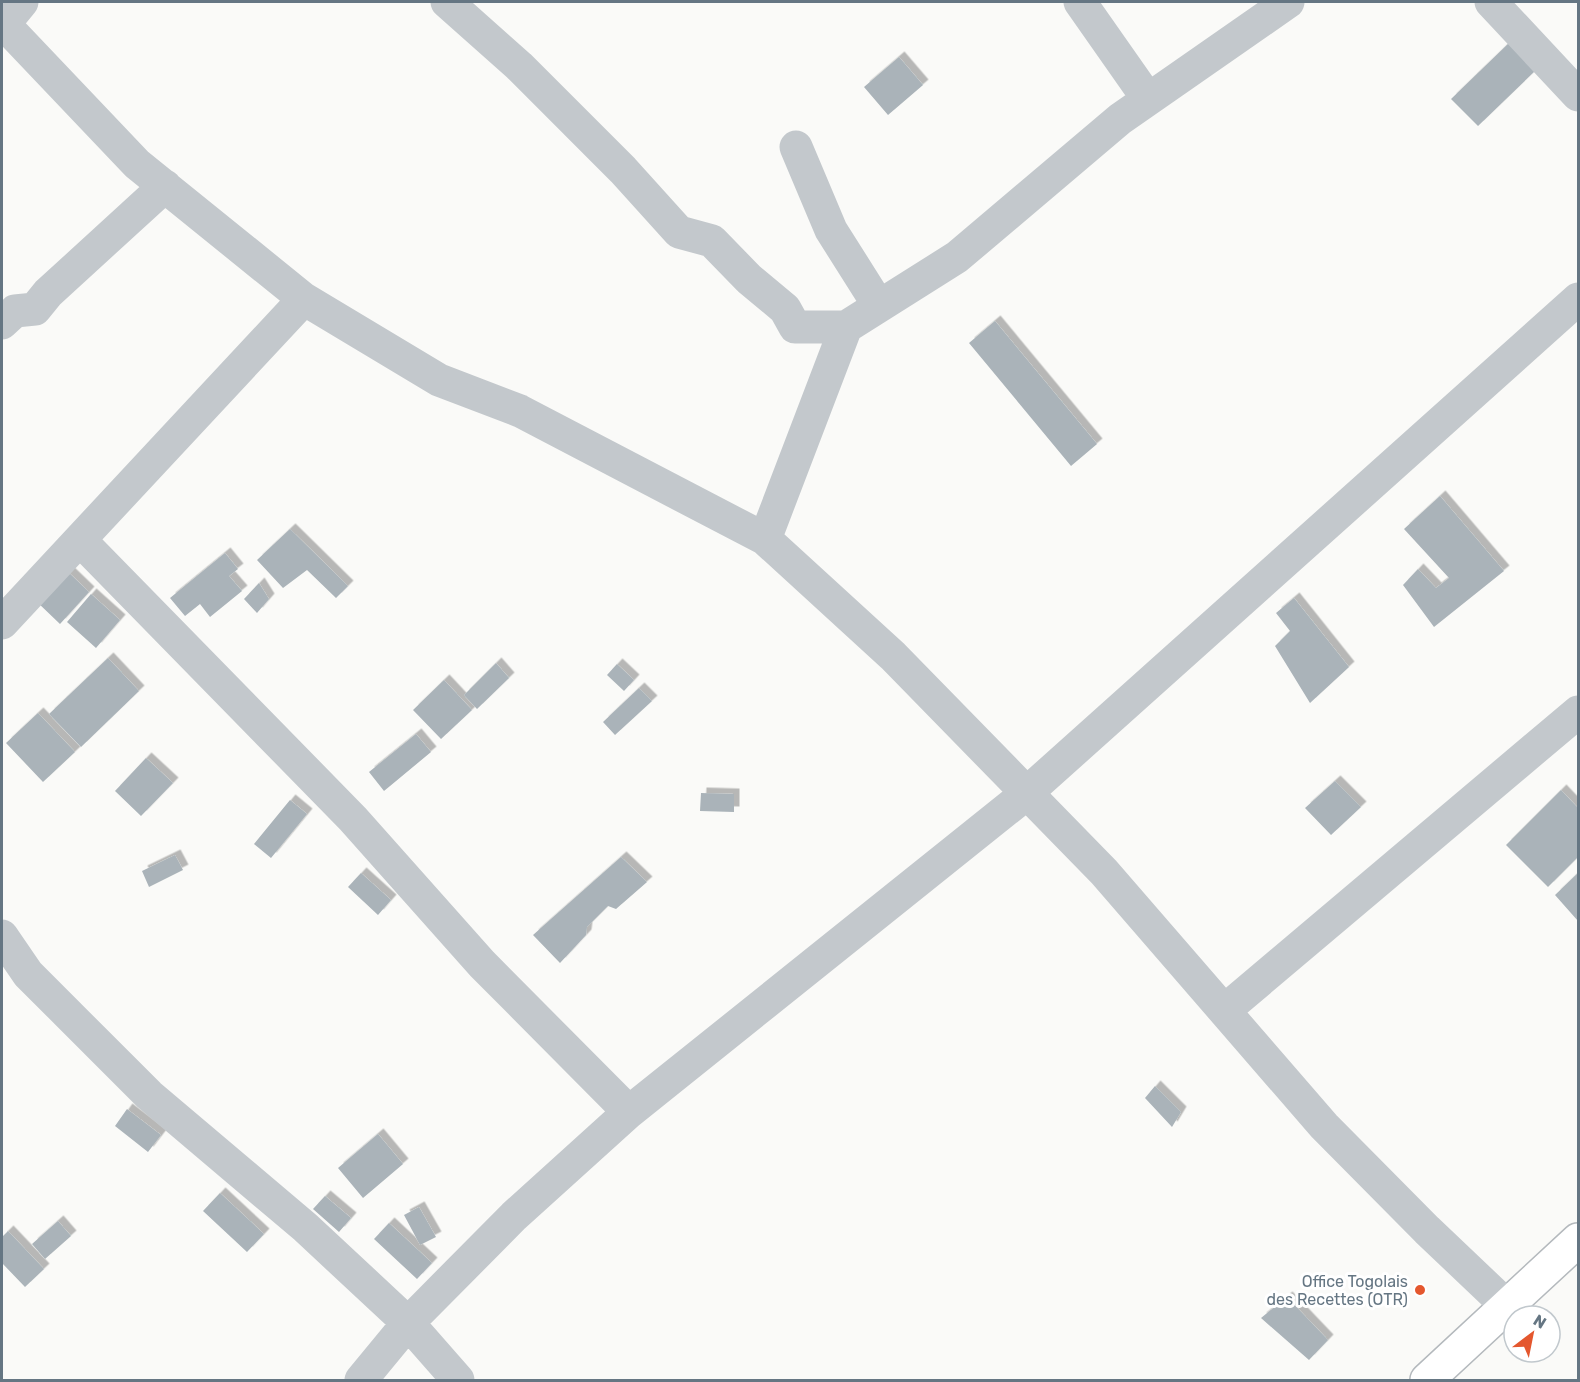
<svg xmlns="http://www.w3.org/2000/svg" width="1580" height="1382" font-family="Rubik,sans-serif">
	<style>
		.building { fill: #aab3b9; filter: url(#shadow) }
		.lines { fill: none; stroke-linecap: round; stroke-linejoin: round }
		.highway-casing { stroke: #b4b9bd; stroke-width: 36 }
		.street { stroke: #c3c8cc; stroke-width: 33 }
		.highway { stroke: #fff; stroke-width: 33 }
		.poi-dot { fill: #e4572e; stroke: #fff; stroke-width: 2 }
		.labels { text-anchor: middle; stroke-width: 6; stroke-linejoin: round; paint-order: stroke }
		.poi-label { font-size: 16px; fill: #657683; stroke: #fff; text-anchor: end }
	</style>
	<defs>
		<filter id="shadow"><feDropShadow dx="5.5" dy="-5.5" stdDeviation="0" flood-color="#0004"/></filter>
	</defs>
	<rect width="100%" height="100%" fill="#fafaf8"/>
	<path class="building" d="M1509 43 1536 70 1478 126 1451 99Z
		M899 57 923 85 888 115 864 87Z
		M995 321 1097 444 1071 466 969 343Z
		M1440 496 1504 571 1434 627 1403 585 1418 569 1436 588 1449 578 1404 529Z
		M290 529 348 586 336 598 307 570 283 588 257 560Z
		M225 553 238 569 229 576 242 591 210 617 200 604 185 616 170 598Z
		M65 569 89 592 60 624 36 601Z
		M259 583 269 599 257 613 244 599Z
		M91 594 120 620 96 648 67 622Z
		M1294 598 1349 667 1310 703 1275 646 1290 631 1276 613Z
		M108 658 139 691 81 747 49 714Z
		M496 663 509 678 477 709 464 695Z
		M617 664 634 680 624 691 607 675Z
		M444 680 472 710 441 739 413 710Z
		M639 688 652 701 615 735 603 722Z
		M38 713 75 752 43 782 6 743Z
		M416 734 431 752 384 791 369 772Z
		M146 758 173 783 141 816 115 791Z
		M1335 781 1361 807 1331 835 1305 808Z
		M1561 790 1578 808V857L1548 887 1506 845Z
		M701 793 734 794V812L700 811Z
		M290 800 307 814 271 858 254 844Z
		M175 855 183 870 149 887 142 871Z
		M621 857 647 882 616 909 608 906 587 927 586 935 560 963 533 935Z
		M361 873 391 900 378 915 348 887Z
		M1578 873V921L1555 895Z
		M1155 1086 1181 1112 1172 1127 1145 1098Z
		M127 1109 161 1135 148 1152 115 1126Z
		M378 1134 403 1164 363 1198 338 1168Z
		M220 1193 264 1234 247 1252 203 1211Z
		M325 1196 351 1218 339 1232 313 1209Z
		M419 1207 436 1237 420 1245 404 1215Z
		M58 1221 71 1236 45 1259 32 1244Z
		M389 1223 432 1263 417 1279 374 1239Z
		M8 1231 44 1269 25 1287 2 1263V1237Z
		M1287 1297 1328 1340 1309 1360 1261 1318Z"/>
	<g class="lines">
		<defs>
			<path id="highway" d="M1427 1380 1578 1240"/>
		</defs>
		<use href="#highway" class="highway-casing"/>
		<path class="street" d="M447 2 519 66 623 170 679 232 712 241 749 279 785 309 795 327H846
			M1080 2 1148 99
			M1491 2 1578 95
			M2 22 137 164 304 299 439 380 520 411 765 539 893 656 1104 872 1324 1126 1427 1230 1507 1306
			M4 24 22 2
			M796 147 831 230 879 306
			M2 323 15 311 35 309 48 293 165 186
			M765 539 846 327 957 257 1120 119 1288 2
			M80 540 353 819 482 964 629 1112
			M2 623 304 299
			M2 936 28 974 149 1095 305 1227 408 1323 361 1380
			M1225 1010 1578 712
			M458 1380 408 1323 514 1216 629 1112 1021 798 1578 299"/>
		<use href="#highway" class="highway"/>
	</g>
	<circle class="poi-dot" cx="1420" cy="1290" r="6"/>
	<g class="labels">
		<g class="poi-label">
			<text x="1408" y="1287">Office Togolais<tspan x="1408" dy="18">des Recettes (OTR)</tspan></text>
		</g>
	</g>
	<rect width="1580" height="1382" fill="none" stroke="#657683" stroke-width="6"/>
	<g transform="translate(1532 1334) rotate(32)"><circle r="28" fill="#ffffff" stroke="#c1c8cd" stroke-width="1.5"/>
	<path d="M0-4.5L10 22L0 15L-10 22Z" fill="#e4572e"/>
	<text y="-9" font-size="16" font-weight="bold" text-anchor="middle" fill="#657683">N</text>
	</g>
</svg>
